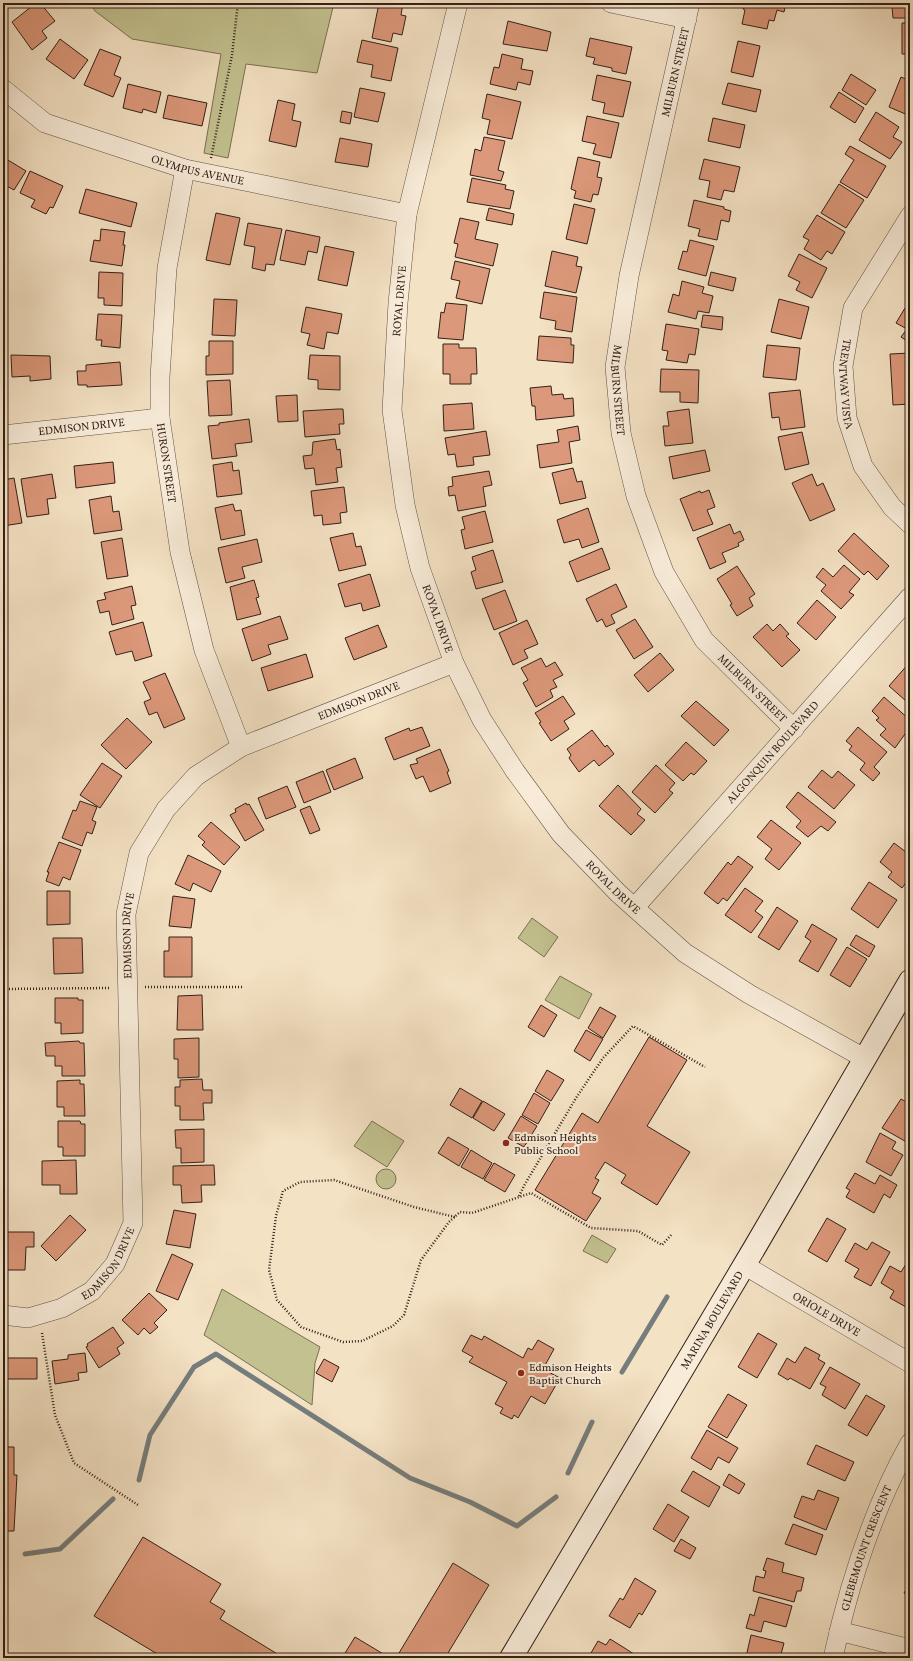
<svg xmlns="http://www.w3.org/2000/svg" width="913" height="1661" font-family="Vollkorn,serif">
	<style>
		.green { fill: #c2c18f; stroke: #7a7054 }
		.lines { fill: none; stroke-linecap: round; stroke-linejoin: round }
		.stream { stroke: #757d7d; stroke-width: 5 }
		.building { fill: #dc987a; stroke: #332019 }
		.street-casing { stroke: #635044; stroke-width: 20 }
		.secondary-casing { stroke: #332019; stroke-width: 24 }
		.path { stroke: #332019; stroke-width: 2.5; stroke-dasharray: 1 2; stroke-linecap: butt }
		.street { stroke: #f8ecd9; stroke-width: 19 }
		.secondary { stroke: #f8ecd9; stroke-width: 22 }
		.poi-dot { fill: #8f2418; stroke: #f8ecd9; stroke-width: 1.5 }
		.labels { text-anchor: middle; stroke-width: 4; stroke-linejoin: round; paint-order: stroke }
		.street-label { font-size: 11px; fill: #332019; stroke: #f8ecd9 }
		.poi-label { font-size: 11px; fill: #332019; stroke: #f8ecd9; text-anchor: start }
	</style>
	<rect width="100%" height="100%" fill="#f4e2c4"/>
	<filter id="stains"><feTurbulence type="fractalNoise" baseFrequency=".005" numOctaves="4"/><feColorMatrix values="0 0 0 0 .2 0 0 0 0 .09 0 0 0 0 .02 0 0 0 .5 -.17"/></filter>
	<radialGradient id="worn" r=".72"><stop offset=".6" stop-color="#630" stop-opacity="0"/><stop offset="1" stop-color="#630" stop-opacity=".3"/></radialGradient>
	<path class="green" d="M90 3H334L317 73 246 64 228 158 204 153 221 54 132 39 95 11Z
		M532 918 558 937 544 957 518 938Z
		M560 976 592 994 579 1019 545 1000Z
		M372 1121 404 1141 387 1167 354 1146Z
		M376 1179a10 10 0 1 1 20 0a10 10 0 1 1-20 0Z
		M592 1235 616 1249 607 1263 583 1251Z
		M222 1289 320 1347 315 1363 312 1405 204 1335Z"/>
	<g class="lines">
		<path class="stream" d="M622 1372 667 1297
			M568 1473 592 1422
			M139 1480 150 1435 194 1367 216 1354 410 1478 470 1502 517 1526 556 1497
			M25 1554 60 1549 113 1499"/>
	</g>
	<path class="building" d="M36 3H40L55 21 42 31 47 38 32 50 12 22Z
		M379 3H403L401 15 406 16 402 35 393 33 391 42 372 38Z
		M744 3H786L784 12 777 10 774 21 769 20 767 29 742 24 745 10 743 9Z
		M901 3H910V18H893L892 7 901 6Z
		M508 21 551 32 547 51 503 44Z
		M902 23H910V54H902Z
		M590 38 632 47 626 74 612 71V68L593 64 595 58 586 56Z
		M60 39 88 60 74 79 46 59Z
		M362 40 398 48 391 81 371 77 373 65 357 62Z
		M738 41 760 46 753 77 731 72Z
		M100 49 121 57 114 75 121 78 113 97 84 85Z
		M502 54 523 59 521 69 533 71 530 85 518 82 516 90 490 84 494 67 499 68Z
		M851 74 876 90 866 105 842 90Z
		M597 75 631 82 623 117 603 113 605 103 592 100Z
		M901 77 910 81V116L889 107Z
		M728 83 761 90 756 112 722 104Z
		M128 84 161 92 156 113 143 109 142 113 123 108Z
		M360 88 385 93 378 122 354 117Z
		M839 92 864 108 855 123 830 107Z
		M487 94 521 102 512 139 487 134 490 120 482 118Z
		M168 95 207 103 202 126 163 118Z
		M278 100 295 104 292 120 301 122 296 147 269 141Z
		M342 111 352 113 350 124 340 122Z
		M876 112 899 127 893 137 902 142 890 159 859 140Z
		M587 116 619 123 611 158 593 154 596 144 582 141Z
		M713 118 745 125 740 148 708 141Z
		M484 137 505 141 498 170 504 172 501 181 470 175 475 149 481 151Z
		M340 138 372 144 368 167 335 162Z
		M850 146 886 166 867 198 840 182 854 160 845 154Z
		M3 157 26 171 14 190 3 184Z
		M578 157 600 162 597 177 602 178 598 195 593 194 591 202 574 198 576 191 571 189Z
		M704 159 740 167 734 192 724 190 721 200 707 197 710 181 699 179Z
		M30 171 63 186 53 208 50 207 46 214 31 207 35 200 20 193Z
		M472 178 506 185 505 189 514 191 510 209 467 202Z
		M839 184 864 200 846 228 821 213Z
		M86 189 137 203 131 227 79 213Z
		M694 200 724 207V209L731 211 729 222 721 220 717 240 698 236 700 229 688 226Z
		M574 204 595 209 587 244 566 239Z
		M489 208 514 214 512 225 486 220Z
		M216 213 240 218 230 265 206 260Z
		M817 215 845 232 832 254 827 251 821 260 804 249 809 240 803 237Z
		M460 218 479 222 475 239 498 244 493 266 455 257 458 244 454 243Z
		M248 223 282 229 274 265 266 264 265 271 252 268 255 247 244 245Z
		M101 229 125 232 123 245H125L122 266 90 261 94 240 100 241Z
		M286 230 320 237 317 253 308 251 305 265 280 260Z
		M690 240 714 246 706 276 678 269 683 251 687 252Z
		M325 246 354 252 347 286 318 280Z
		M552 251 578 257 576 266 582 267 576 293 545 286Z
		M799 254 827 268 812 298 796 290 800 282 788 276Z
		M455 261 490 269 482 304 456 298 460 281 451 279Z
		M99 272 123 273 122 306 104 305V298H98Z
		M711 272 736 278 733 291 708 285Z
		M682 281 704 287 702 293 713 296 709 313 698 311 696 319 668 312 673 294 679 296Z
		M544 292 577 297 572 332 555 329 556 321 540 318Z
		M214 299 237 300 235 336 212 335Z
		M779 299 809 307 801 339 771 332Z
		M446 303 467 305 463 340 438 338 441 312 444 313Z
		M910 304V343L901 337 907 329 896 323 905 308 907 309Z
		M306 307 342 314 338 334 327 332 324 349 307 345 310 334 301 332Z
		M98 314 122 315 120 348 101 346 102 340H96Z
		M703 315 723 317 722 330 701 327Z
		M666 324 699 329 695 355 689 354 687 363 666 360 668 351 662 350Z
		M539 336 571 338V345H574L573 363 537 360Z
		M209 341H233V374L206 375V356H209Z
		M443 344H459V348H476L477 374H471V384H450V374H443Z
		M767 345 800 348 796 380 763 377Z
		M910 353V404L893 405 890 354Z
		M11 355 50 356 51 379 30 381V376L12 377Z
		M310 355 340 356V390L318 389V380L308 379Z
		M120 362 122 385 87 387V385H78L77 371H86V365Z
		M661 369 699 370 698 403 680 402V392H660Z
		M230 380 232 415 209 416 207 381Z
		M551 386 552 395 563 394 564 399 573 398 574 416 536 420 535 406H532L530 388Z
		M800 390 805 427 781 430 779 417 772 418 769 393Z
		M297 395 298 421 278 422 276 396Z
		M472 403 474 429 444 431 443 405Z
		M338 409H343L344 424H339L340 434 305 437 303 411Z
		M689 409 693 443 665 446 663 426H669L667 412Z
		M249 419 252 442 235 444 237 456 212 459 208 426 219 425V423Z
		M578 426 580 440 569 442 572 463 540 468 537 445 559 442 557 430Z
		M486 431 490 455 473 457 474 465 457 467 455 454 448 455 445 438Z
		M802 432 809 464 785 470 778 437Z
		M335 439 337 450 340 449 342 467 336 468 338 482 316 485 314 468 305 469 303 456 312 455 313 442Z
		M705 450 710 471 673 479 669 457Z
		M910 451V462L905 457Z
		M113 462 115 483 76 488 74 466Z
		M232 462 233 471 239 470 242 494 217 497 213 465Z
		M573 468 577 482 582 481 586 498 560 504 552 473Z
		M489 471 492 485 483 487 486 506 458 511 455 495 449 496 448 487 453 486 452 477Z
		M52 474 56 498 47 499 49 514 27 517 21 479Z
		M812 474 817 486 823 483 835 510 810 521 792 483Z
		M14 478 22 523 3 526V480Z
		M344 487 347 512 340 513 341 523 323 525 322 515 314 516 311 491Z
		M709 490 715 507 707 510 713 524 693 531 680 499 700 491 701 493Z
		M111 496 113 512 119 511 122 530 94 534 89 500Z
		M233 504 235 511 241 510 245 535 221 540 215 508Z
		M588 508 599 542 582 548 579 539 564 543 557 520Z
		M485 511 493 542 465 549 461 530 465 529 462 517Z
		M730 524 734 534 740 531 744 540 738 543 739 546 722 553 726 562 710 569 697 538Z
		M353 533 356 547 361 546 366 565 339 571 330 538Z
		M854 533 889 566 877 580 868 571 864 575 838 551Z
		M122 538 128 576 107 579 101 542Z
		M257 539 262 562 242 567 245 578 226 583 218 548Z
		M602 548 610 569 577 582 569 562Z
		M493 550 503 582 476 589 471 572 476 570 472 557Z
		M844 565 860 579 849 592 854 595 841 609 821 591 826 585 816 577 823 568 833 577Z
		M737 566 755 594 749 598 753 606 737 616 730 605 732 604 717 579Z
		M370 574 380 606 363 611 361 603 345 607 338 584Z
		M254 580 259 597 256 598 261 614 237 620 230 587Z
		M616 584 627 607 611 615 615 623 606 627 602 619 597 622 586 599Z
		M132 586 136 605 131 606 134 619 112 625 109 611 100 613 97 601 106 599 104 593Z
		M505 590 517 621 494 630 482 599Z
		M817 600 836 617 816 640 797 623Z
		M280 616 288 639 268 645 271 654 252 661 242 629Z
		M635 619 653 647 634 659 616 630Z
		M527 620 538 644 524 650 528 658 513 665 499 633Z
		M143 622 152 656 135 661 132 651 116 655 109 632Z
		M767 624 773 631 780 624 789 634 786 636 800 650 782 667 753 637Z
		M378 625 387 647 354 660 345 638Z
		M660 653 674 670 648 692 634 675Z
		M306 654 313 677 268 691 261 668Z
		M541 658 546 667 555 662 563 675 553 680 557 687 550 690 553 697 536 707 523 683 528 680 521 668Z
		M910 662V696L906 701 889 686Z
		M165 673 185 719 164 728 157 712 149 715 144 702 151 699 143 682Z
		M563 696 575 714 564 721 569 729 551 741 539 723 541 722 535 713Z
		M884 697 910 720V727L895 748 880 735 886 729 876 720 879 718 872 711Z
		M696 701 729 730 714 746 681 716Z
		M127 718 152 742 126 769 101 745Z
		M422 727 430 746 394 760 385 738 409 728 410 731Z
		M858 727 887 752 874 767 880 773 873 781 860 770 865 763 849 750 852 746 846 741Z
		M592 730 605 747 607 745 614 754 599 766 594 760 579 772 569 758 571 755 567 749Z
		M686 742 707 761 694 775 691 773 683 781 665 765Z
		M440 749 449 771 447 772 451 783 430 792 423 776 416 779 410 765 418 763 416 759Z
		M355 758 363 778 334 790 326 770Z
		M102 763 122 776 100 808 80 795Z
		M656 765 675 783 669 790 673 793 655 813 632 792Z
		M822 770 832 778 838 771 855 785 834 809 808 787Z
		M323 771 331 792 304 803 296 782Z
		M618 785 641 809 637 814 645 820 631 835 599 806Z
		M287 786 296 807 266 819 258 798Z
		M798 792 836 822 828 831 821 826 808 837 796 827 801 821 786 807Z
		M80 801 97 807 92 820 96 822 92 834 87 832 82 846 62 838 73 810 76 811Z
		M246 803 247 805 249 804 264 830 245 841 230 815 236 812 235 809Z
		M310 806 320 830 310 834 300 810Z
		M771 820 801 843 779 870 765 859 772 849 757 837Z
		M211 822 240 847 224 865 202 845 205 842 198 836Z
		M59 842 81 850 70 880 63 877 59 886 46 881 49 872H47Z
		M894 843 910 855V877L902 888 888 877 892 872 880 862Z
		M188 855 221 871 211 892 193 883 190 891 175 884Z
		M738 856 753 867 727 901 723 898 718 904 704 893 728 862 731 865Z
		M869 882 897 900 878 928 851 909Z
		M745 888 763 901 755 911 763 917 751 933 725 915Z
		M47 891H70V924L47 925Z
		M173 896 195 899 191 928 169 926Z
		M777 907 798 921 779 950 758 937Z
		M812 924 837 939 818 972 799 961 811 941 805 937Z
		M856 935 875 946 869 957 850 945Z
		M169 937H192V977H164V951H169Z
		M53 938H82L83 973 54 974Z
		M847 947 867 959 850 987 830 975Z
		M202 995 203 1030H177L178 996Z
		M55 998H78V1000H83V1033L61 1034V1023H55Z
		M541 1005 557 1015 544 1037 528 1027Z
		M600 1007 616 1016 603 1038 588 1028Z
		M586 1030 603 1039 590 1061 574 1051Z
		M649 1037 687 1060 647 1126 690 1152 657 1205 621 1183 626 1175 605 1162 595 1178 599 1180 592 1193 601 1198 586 1221 535 1190 582 1113 598 1123Z
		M199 1038V1077L178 1078V1059H174V1039Z
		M79 1041 80 1043H84L85 1076H62V1066H55V1056H46L45 1043Z
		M547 1070 564 1080 551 1101 535 1091Z
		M202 1079 203 1090H212V1103H203L204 1120H180V1106H175V1087H180V1080Z
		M80 1080V1084H84L85 1116H64V1107H57V1081Z
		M460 1088 482 1101 472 1118 450 1105Z
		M534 1093 550 1103 538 1124 522 1115Z
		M901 1099 910 1104V1144L882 1128Z
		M483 1101 505 1114 494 1131 473 1118Z
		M521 1116 537 1126 524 1147 508 1138Z
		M58 1121H80L81 1124H85V1156H63V1147H58Z
		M204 1129V1162L181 1163V1148H176L175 1130Z
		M880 1133 896 1142 892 1149 903 1155 891 1176 866 1162Z
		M448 1137 469 1149 459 1166 438 1153Z
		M471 1150 492 1163 483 1179 461 1167Z
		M76 1160 77 1194H60V1185H42V1161Z
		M494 1163 515 1175 505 1192 484 1180Z
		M214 1165 215 1185H201L202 1202 182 1203 181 1185H173V1166Z
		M855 1173 875 1184 880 1175 897 1185 890 1198 884 1194 874 1213 846 1197 850 1190 846 1188Z
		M174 1210 196 1214 190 1248 166 1244Z
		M70 1215 86 1230 56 1261 41 1246Z
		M827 1218 846 1229 827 1262 808 1251Z
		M4 1232H34V1247H26L25 1270H4Z
		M872 1242 890 1252 871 1286 854 1277 859 1269 845 1261 855 1243 867 1250Z
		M172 1254 193 1264 178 1300 156 1291Z
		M906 1264 910 1266V1300L906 1307 890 1298 894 1291 881 1283 890 1266 901 1272Z
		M149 1293 167 1310 154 1323 158 1327 150 1334 144 1328 138 1335 122 1320Z
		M113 1327 124 1343 117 1348 120 1354 99 1368 86 1347 88 1346 87 1344Z
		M758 1333 777 1344 757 1378 738 1367Z
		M471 1335 482 1340 484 1336 523 1358 528 1348 532 1350 538 1340 554 1349 543 1369 560 1378 545 1404 531 1396 518 1418 514 1415 512 1419 500 1413 503 1408 495 1404 507 1382 469 1362 473 1357 462 1351Z
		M805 1347 820 1355 818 1359 825 1363 810 1389 790 1378 788 1380 778 1374 787 1358 795 1363Z
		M85 1353 87 1372 78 1373 79 1380 55 1384 52 1361 68 1359V1355Z
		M4 1358H37V1379H4Z
		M324 1359 339 1367 332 1382 316 1373Z
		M830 1367 860 1384 845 1409 822 1395 826 1387 820 1384Z
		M728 1394 747 1405 727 1438 708 1427Z
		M866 1395 885 1406 867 1436 848 1425Z
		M707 1430 738 1448 729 1463 718 1457 711 1470 691 1458Z
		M816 1445 854 1462 845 1481 807 1464Z
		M3 1447H14V1475H17L14 1531H3Z
		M693 1471 720 1487 709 1507 681 1491Z
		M729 1474 745 1484 739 1494 723 1485Z
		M818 1490 839 1498 826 1530 794 1517 802 1496 814 1500Z
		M668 1504 689 1517 674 1542 653 1529Z
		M793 1524 823 1535 816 1555 785 1544Z
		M143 1537 221 1584 210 1602 225 1611 220 1619 284 1658H189L181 1653 177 1658H164L94 1616Z
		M681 1539 696 1548 690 1559 674 1551Z
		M767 1558 784 1563 782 1572 804 1578 801 1591H797L794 1602 753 1591 756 1576 764 1578 766 1571 763 1570Z
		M453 1563 489 1585 445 1658H396Z
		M635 1578 656 1591 642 1615 639 1613 630 1628 609 1616 620 1598 623 1600Z
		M910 1583V1597L904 1593Z
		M759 1597 792 1606 786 1627 764 1621 761 1632 746 1628 750 1614 754 1616Z
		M751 1635 784 1643 780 1658 746 1657Z
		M355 1637 390 1658H342Z
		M610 1639 623 1647 640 1658H588L598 1641 606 1645Z"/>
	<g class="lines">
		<defs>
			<g id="street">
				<path id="s1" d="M458 3 407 214 398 303 392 410 405 505 420 568 454 663 482 720 515 771 561 834 618 893 685 953 749 994 864 1058"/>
				<path d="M611 3 687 19"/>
				<path id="s2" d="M690 3 629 276 615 367 621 433 636 496 664 572 704 640 794 729"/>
				<path id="s3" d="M3 89 45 123 185 169 407 214"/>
				<path id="s4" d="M185 169 167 268 160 377V418L180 552 204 650 241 747"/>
				<path id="s5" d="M910 216 853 308 843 366 847 418 863 466 892 507 910 524"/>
				<path id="s6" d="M3 435 160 418"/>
				<path id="s7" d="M635 907 910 597"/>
				<path id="s8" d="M744 1265 910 1363"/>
				<path id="s9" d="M3 1315 28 1318 62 1308 92 1291 115 1264 133 1223 126 914 139 853 166 809 196 776 241 747 454 663"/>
				<path d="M839 1631 910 1649"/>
				<path id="s10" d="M833 1658C849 1584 873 1509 910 1443"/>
			</g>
			<g id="secondary">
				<path id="s11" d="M511 1658 755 1247 910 981"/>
			</g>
		</defs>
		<use href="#street" class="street-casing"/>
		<use href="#secondary" class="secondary-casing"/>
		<path class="path" d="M211 158 232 55 238 3
			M145 987H242
			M3 989 110 988
			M519 1196 525 1184 576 1098 603 1058 633 1026 705 1067
			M455 1217 414 1207 334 1180 300 1182 283 1191 276 1216 269 1270 277 1300 301 1327 343 1342 362 1341 393 1326 404 1315 421 1260 449 1222 460 1212 472 1213 531 1193 591 1228 638 1231 662 1245 672 1234
			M42 1333 55 1415 74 1463 138 1505"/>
		<use href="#street" class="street"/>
		<use href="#secondary" class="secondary"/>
	</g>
	<g class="poi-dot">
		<circle cx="506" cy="1143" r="4"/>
		<circle cx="521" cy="1373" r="4"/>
	</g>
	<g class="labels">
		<g class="street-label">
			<text transform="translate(675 72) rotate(-77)" y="4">MILBURN STREET</text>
			<text dy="4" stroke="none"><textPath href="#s3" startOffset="214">OLYMPUS AVENUE</textPath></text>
			<text transform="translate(399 301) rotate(-85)" y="4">ROYAL DRIVE</text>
			<text dy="4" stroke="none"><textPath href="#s5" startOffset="185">TRENTWAY VISTA</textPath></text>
			<text dy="4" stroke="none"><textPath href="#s2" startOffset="395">MILBURN STREET</textPath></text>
			<text dy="4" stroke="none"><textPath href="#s6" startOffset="79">EDMISON DRIVE</textPath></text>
			<text dy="4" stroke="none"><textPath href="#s4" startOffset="296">HURON STREET</textPath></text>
			<text dy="4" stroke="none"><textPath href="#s1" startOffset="628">ROYAL DRIVE</textPath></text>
			<text dy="4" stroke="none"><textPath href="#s2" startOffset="731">MILBURN STREET</textPath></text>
			<text dy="4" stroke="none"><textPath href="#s9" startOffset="823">EDMISON DRIVE</textPath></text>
			<text dy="4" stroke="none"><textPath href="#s7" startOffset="207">ALGONQUIN BOULEVARD</textPath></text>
			<text dy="4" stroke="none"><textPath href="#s1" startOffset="952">ROYAL DRIVE</textPath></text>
			<text dy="4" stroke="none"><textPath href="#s9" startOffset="463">EDMISON DRIVE</textPath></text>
			<text dy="4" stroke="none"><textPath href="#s9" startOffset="127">EDMISON DRIVE</textPath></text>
			<text dy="4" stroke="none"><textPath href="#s8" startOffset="96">ORIOLE DRIVE</textPath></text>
			<text dy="4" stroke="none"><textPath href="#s11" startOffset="393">MARINA BOULEVARD</textPath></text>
			<text dy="4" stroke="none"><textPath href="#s10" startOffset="115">GLEBEMOUNT CRESCENT</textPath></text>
		</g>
		<g class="poi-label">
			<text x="514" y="1141">Edmison Heights<tspan x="514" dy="13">Public School</tspan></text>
			<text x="529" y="1371">Edmison Heights<tspan x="529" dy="13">Baptist Church</tspan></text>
		</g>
	</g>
	<rect width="913" height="1661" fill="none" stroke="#f4e2c4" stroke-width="16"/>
	<rect x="4" y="4" width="905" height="1653" fill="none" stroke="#332019" stroke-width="2"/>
	<rect x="8" y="8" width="897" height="1645" fill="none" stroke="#332019"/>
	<rect width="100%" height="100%" filter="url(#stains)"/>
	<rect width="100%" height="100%" fill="url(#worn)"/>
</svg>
